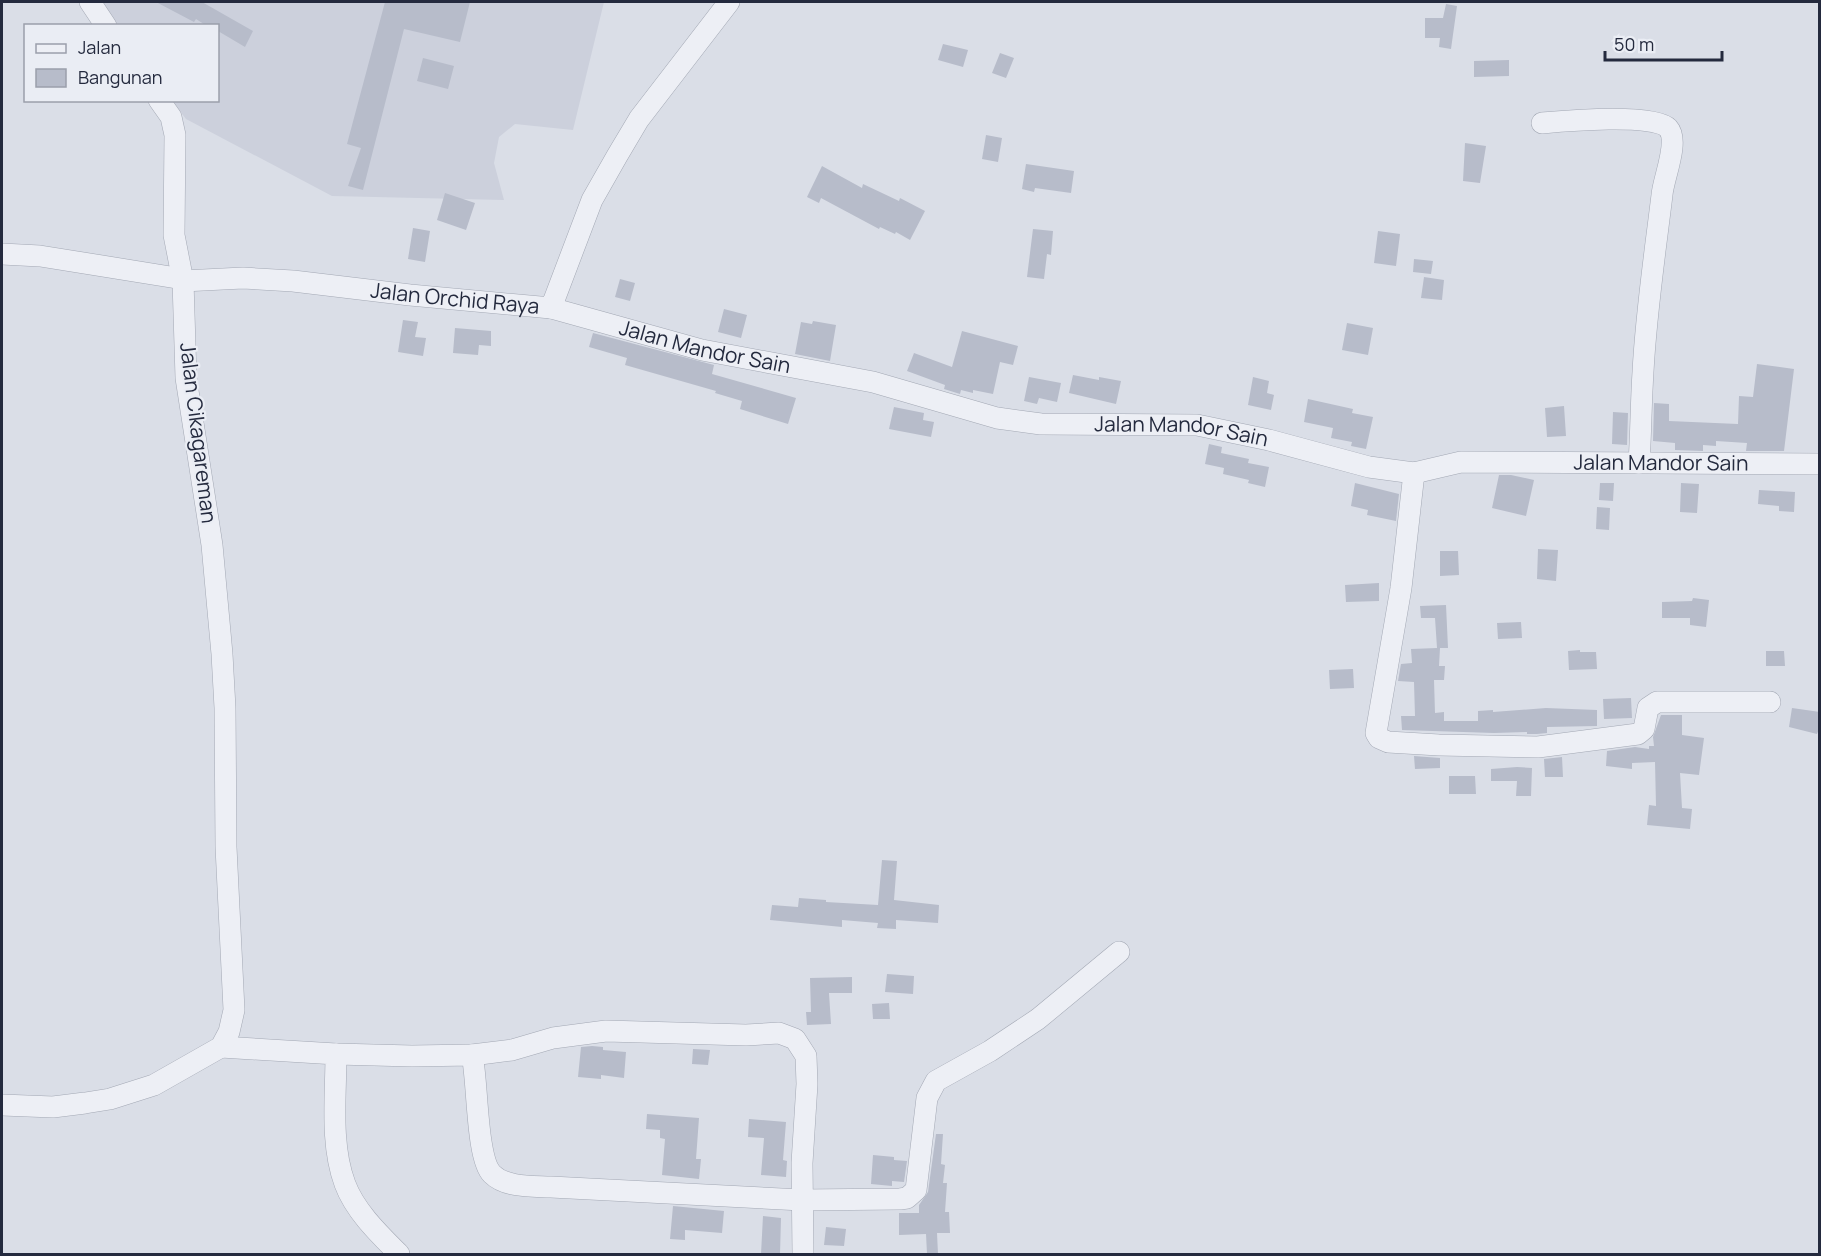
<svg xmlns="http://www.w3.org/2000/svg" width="1821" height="1256" font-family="Manrope,sans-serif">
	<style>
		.built { fill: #ccd0dc }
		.building { fill: #b7bcca }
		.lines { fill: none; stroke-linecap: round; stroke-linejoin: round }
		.minor-casing { stroke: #a3a8b4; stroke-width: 22 }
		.minor { stroke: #edeff5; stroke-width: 21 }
		.labels { text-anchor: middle; stroke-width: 4.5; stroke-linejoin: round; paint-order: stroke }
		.street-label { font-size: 21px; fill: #242a3e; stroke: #eaedf4 }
	</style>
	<rect width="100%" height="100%" fill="#dadee7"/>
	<path class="built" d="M99 2H604L573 130 515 124 499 137 494 163 504 200 332 196 186 119 172 101 218 100V26L117 25Z"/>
	<path class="building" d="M156 2H202L253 31 245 47 218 31V26H207L196 19 194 22Z
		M385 2H470L460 42 404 29 363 190 348 186 361 148 347 144Z
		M1446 4 1457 6 1451 49 1439 47 1440 38H1425V18H1443Z
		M943 44 968 50 963 67 938 60Z
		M1000 53 1014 58 1006 78 992 73Z
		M423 58 454 66 448 89 417 81Z
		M1509 60V76L1474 77V61Z
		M986 135 1002 138 998 162 982 159Z
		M1465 143 1486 146 1480 183 1463 181Z
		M1026 164 1074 171 1071 193 1035 188 1034 192 1022 189Z
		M822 166 862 188 863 184 899 201 900 198 925 211 910 240 896 232 895 234 880 227 879 229 821 198 819 203 807 197Z
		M445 193 475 203 466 230 437 220Z
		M413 228 430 231 425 262 408 259Z
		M1033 229 1053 231 1051 255 1047 254 1044 279 1027 277Z
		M1378 231 1400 234 1396 266 1374 263Z
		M1414 259 1433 261 1431 274 1413 272Z
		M1424 277 1444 280 1442 300 1421 298Z
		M620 279 635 283 630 301 615 297Z
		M724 309 747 315 741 338 718 332Z
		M403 320 418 322 415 337 426 338 423 356 398 352Z
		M813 321 836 325 830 361 795 354 801 322 812 324Z
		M1347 323 1373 328 1368 355 1342 350Z
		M455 328 491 331V346L479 345 478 355 453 353Z
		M962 331 1018 346 1013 365 1000 362 993 394 973 390V393L961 390 960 394 944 389 945 385 907 371 914 353 952 367Z
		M593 333 714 365 712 374 796 398 788 424 740 409 742 401 715 393 716 391 625 365 627 358 589 347Z
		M1757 364 1794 369 1784 451H1746L1747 443 1716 441V446L1703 445V451L1675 450V443L1653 441 1654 403 1669 404V421L1738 424 1739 396 1753 397Z
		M1073 375 1099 380V377L1121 381 1116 404 1069 393Z
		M1029 377 1061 383 1057 402 1039 398 1037 404 1024 401Z
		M1253 377 1269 381 1267 393 1274 395 1271 410 1248 405Z
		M1308 399 1353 409 1352 413 1373 417 1366 449 1351 446 1352 442 1331 438 1333 428 1304 422Z
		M1564 406 1566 436 1547 437 1545 408Z
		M894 407 924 413 923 420 934 422 931 437 889 429Z
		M1613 412 1628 413 1627 445 1612 444Z
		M1209 444 1222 447 1221 453 1249 459 1248 463 1269 467 1265 487 1248 483 1249 480 1223 474 1224 468 1205 464Z
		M1499 475H1511L1534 480 1526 516 1492 508Z
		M1355 483 1399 494 1396 521 1367 515 1368 510 1351 506Z
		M1600 483H1614L1613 501 1599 500Z
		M1681 483 1699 484 1697 513 1680 512Z
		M1759 490 1795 492 1794 512 1779 511V506L1758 504Z
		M1597 507 1610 508 1609 530 1596 529Z
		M1538 549 1558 550 1556 581 1537 579Z
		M1440 551H1458L1459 575 1440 576Z
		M1379 583V601L1346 602 1345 585Z
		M1693 598 1709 600 1706 627 1690 625V618H1662V602L1692 601Z
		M1446 605 1448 648H1440L1439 666H1445L1444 680H1434L1435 713 1444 712V721H1478V711L1493 710V712L1546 708 1597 710V726L1547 727V733L1537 734H1527V732L1494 733 1402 730 1401 716H1415L1414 682 1398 681 1401 664 1412 663 1411 649 1437 648 1435 618H1421L1420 606Z
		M1521 622 1522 638 1498 639 1497 623Z
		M1580 650V652H1596L1597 669 1569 670 1568 651Z
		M1766 651H1784L1785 666H1766Z
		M1353 669 1354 688 1330 689 1329 670Z
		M1631 698 1632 718 1604 719 1603 699Z
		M1792 708 1820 712V727L1817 734 1789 727Z
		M1661 715H1682V735L1704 738 1699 775 1680 773 1682 808 1692 809 1690 829 1647 825 1649 805 1656 806 1655 762 1632 763V769L1606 766 1607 751 1635 747 1649 749V746H1654L1653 737Z
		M1414 756 1440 758V768L1415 769Z
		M1562 757 1563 777H1545L1544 759Z
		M1517 767 1532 768 1531 796H1516L1517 781H1491V769Z
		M1449 776H1475L1476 794H1449Z
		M882 860 897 861 894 900 939 905 938 923 896 920V929L877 928 878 923 842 920V927L770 920 772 905 798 907 799 898 826 900V902L878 905Z
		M887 974 914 976 913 994 885 992Z
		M852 977V993H829L831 1024 807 1025 806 1012H811L810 978Z
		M889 1003 890 1019H873L872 1004Z
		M592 1046 603 1047V1050L626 1052 624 1078 601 1075V1079L578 1077 581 1047Z
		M693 1049 710 1050 708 1065 692 1064Z
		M647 1114 699 1118 696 1159H701L699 1179 662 1175 665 1139 660 1138V1130L646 1129Z
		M749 1119 786 1122 783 1160 787 1161 786 1177 761 1175 764 1138 748 1137Z
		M936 1134H943L941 1164 945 1165 943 1183H947L945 1212H949L950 1233H937L938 1254H927L926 1234 899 1235V1213H919V1205L928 1192Z
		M873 1155 894 1157V1160L907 1161 904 1182 892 1181V1186L871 1184Z
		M673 1206 724 1211 722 1233 685 1230V1240L670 1239Z
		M763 1216 781 1218 780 1254H761Z
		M826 1227 846 1229 844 1246 824 1245Z"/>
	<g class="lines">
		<defs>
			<g id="minor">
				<path d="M90 2 106 26"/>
				<path d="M1542 123C1564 121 1655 113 1668 128 1680 141 1663 179 1662 195 1655 253 1646 313 1643 372 1641 402 1641 433 1639 463"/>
				<path d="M2 254 40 256 183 279"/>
				<path id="s1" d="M183 281 243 278 293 281 410 295 551 308 592 200 617 156 639 119 729 2"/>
				<path id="s2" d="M551 308 702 350 873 382 997 418 1041 424 1197 425 1269 440 1369 467 1414 473 1461 462 1820 464"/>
				<path d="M1414 473 1401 588 1376 733 1379 738 1388 742 1439 745 1538 747 1638 734 1644 729 1648 708 1657 702H1770"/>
				<path d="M221 1047 336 1054C336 1096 330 1144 345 1184 355 1211 379 1234 399 1254"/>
				<path d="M336 1054 412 1056 472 1055C478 1081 476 1158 492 1174 506 1188 533 1186 551 1187L802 1200 900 1199 907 1198 916 1190 927 1098 936 1081 990 1051 1038 1019 1119 952"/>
				<path d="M472 1055 512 1050 553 1038 606 1031 746 1035 779 1033 795 1039 806 1056 807 1084 802 1163 803 1254"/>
				<path d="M2 1105 53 1107 85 1103 110 1099 154 1085 221 1047 229 1032 234 1010 226 847 225 708 222 654 212 545 186 378 183 281 174 235 175 135 171 117 159 100"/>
			</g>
		</defs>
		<use href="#minor" class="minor-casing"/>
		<use href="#minor" class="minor"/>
	</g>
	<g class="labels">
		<g class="street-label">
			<text dy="7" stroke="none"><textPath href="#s1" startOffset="273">Jalan Orchid Raya</textPath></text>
			<text dy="7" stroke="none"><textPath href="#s2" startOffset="159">Jalan Mandor Sain</textPath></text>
			<text transform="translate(198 433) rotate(83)" y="7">Jalan Cikagareman</text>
			<text dy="7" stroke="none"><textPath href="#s2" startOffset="645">Jalan Mandor Sain</textPath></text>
			<text dy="7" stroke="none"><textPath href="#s2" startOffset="1131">Jalan Mandor Sain</textPath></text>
		</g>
	</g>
	<rect width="1821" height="1256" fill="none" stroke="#242a3e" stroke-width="6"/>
	<rect x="24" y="24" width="195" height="78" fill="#eaedf4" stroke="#9b9fab" stroke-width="1.5"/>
	<rect x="36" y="44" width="30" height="9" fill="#edeff5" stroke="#9b9fab" stroke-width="1.5"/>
	<text x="78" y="54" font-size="18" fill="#242a3e">Jalan</text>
	<rect x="36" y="69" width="30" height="18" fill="#b7bcca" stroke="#9b9fab" stroke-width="1.5"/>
	<text x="78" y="84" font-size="18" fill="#242a3e">Bangunan</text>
	<path d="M1605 51v9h117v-9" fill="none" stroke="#242a3e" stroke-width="3"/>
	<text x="1614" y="51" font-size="18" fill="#242a3e" stroke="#eaedf4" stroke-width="4.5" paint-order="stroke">50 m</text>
</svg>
